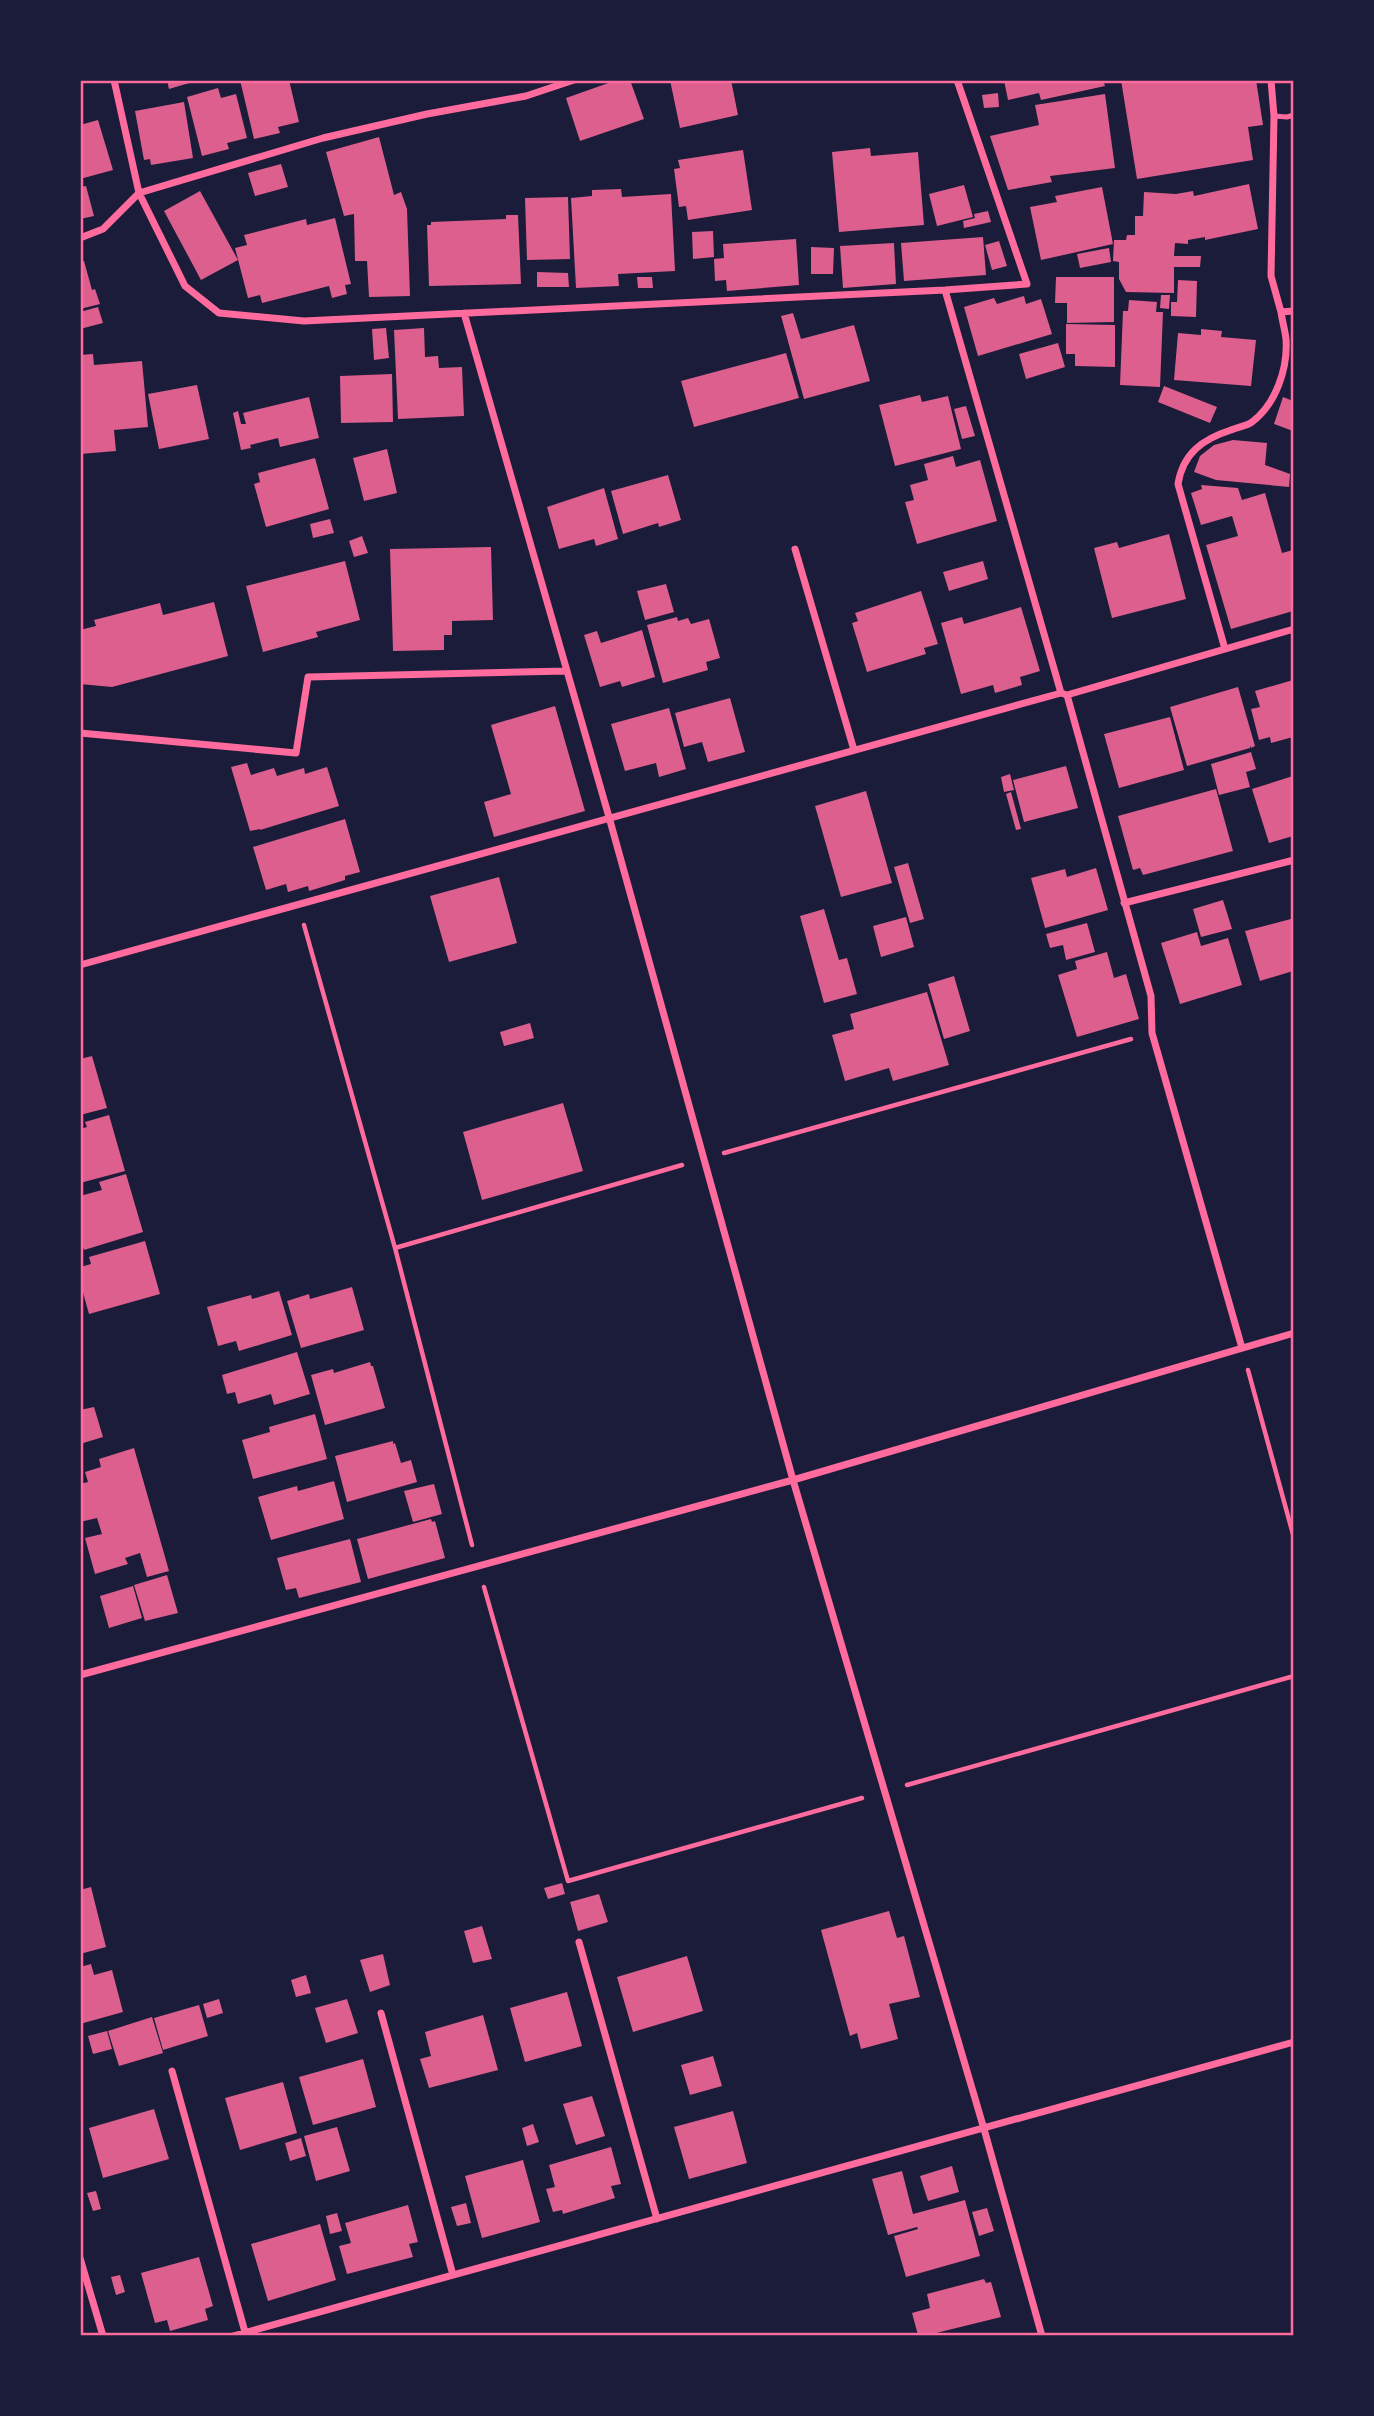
<svg xmlns="http://www.w3.org/2000/svg" width="1374" height="2416" font-family="Signika,sans-serif">
	<style>
		.building { fill: #dd5f8e }
		.lines { fill: none; stroke-linecap: round; stroke-linejoin: round }
		.path { stroke: #ff6b9d; stroke-width: 4.5 }
		.service { stroke: #ff6b9d; stroke-width: 5 }
		.minor { stroke: #ff6b9d; stroke-width: 7 }
		.neatline { fill: none; stroke: #ff6b9d; stroke-width: 2.5 }
	</style>
	<rect width="100%" height="100%" fill="#1b1b3a"/>
	<path class="building" d="M167 80H195L196 81 169 89Z
		M240 80H289L299 122 278 127 280 133 254 139Z
		M617 80H630L644 119 580 141 566 98Z
		M670 80H731L738 115 680 128Z
		M1004 80H1103L1105 86 1041 100 1039 93 1008 100Z
		M1121 80H1256L1263 125 1248 127 1253 160 1137 179Z
		M218 88 221 98 236 94 247 138 227 143 229 149 202 156 187 97Z
		M998 93 999 107 984 108 982 95Z
		M1105 94 1115 168 1050 176 1052 182 1008 190 990 136 1039 125 1035 105Z
		M184 102 193 158 151 165 150 159 144 160 135 111Z
		M98 120 113 170 80 179V125Z
		M379 137 394 195 401 192 407 209 410 296 369 297 367 261H355L354 214 344 216 326 152Z
		M870 148 871 156 918 152 924 225 839 232 832 152Z
		M743 150 752 210 688 220 686 206 679 207 674 169 680 168 678 160Z
		M281 164 288 187 255 196 248 173Z
		M1249 184 1258 229 1205 240V237L1188 240V244L1175 243 1174 256H1201L1200 267H1174V293L1126 292 1119 279V262L1113 261 1114 240H1126L1127 235H1135V216H1143L1144 192 1176 194 1193 191 1194 196Z
		M964 185 973 217 937 226 929 194Z
		M86 186 94 216 80 219V187Z
		M1102 187 1113 244 1041 260 1030 207 1057 202 1055 196Z
		M621 189 622 197 671 194 675 271 618 274 619 286 576 288 571 198 592 196V190Z
		M200 191 238 260 201 280 164 211Z
		M568 197 570 259 527 260 525 198Z
		M988 211 991 222 964 228 963 221 975 218 974 214Z
		M506 215H518L521 284 429 286 427 225H431V222L506 219Z
		M335 218 351 284 345 285 347 294 332 298 329 286 262 303 260 295 248 298 235 248 247 245 244 235 306 219 307 225Z
		M713 231 714 257 693 259 692 232Z
		M983 237 986 275 904 281 901 243Z
		M796 239 799 285 727 291 726 280 715 281 714 259 724 258 723 244Z
		M999 241 1007 266 992 270 985 245Z
		M894 243 896 284 843 288 840 246Z
		M811 247 834 248 833 274H811Z
		M1109 248 1111 262 1080 268 1077 254Z
		M80 261H84L92 290 95 289 100 304 80 309Z
		M537 272 568 273 569 287H537Z
		M637 277H652L653 288H638Z
		M1056 277H1114V322L1067 323V303H1055Z
		M1178 280 1197 281 1196 317 1171 316V302H1177Z
		M1161 295H1170L1169 309 1160 308Z
		M1024 296 1026 304 1041 299 1052 334 978 356 964 307 994 298 997 304Z
		M1129 300 1157 302 1156 312H1163L1160 387 1120 385 1123 311H1128Z
		M98 307 103 323 80 329V312Z
		M793 313 801 339 854 325 870 381 804 399 781 316Z
		M1066 324 1115 325V367L1075 366V354H1066Z
		M386 328 389 358 374 360 372 329Z
		M424 328 425 357 438 356 439 368 462 367 464 416 398 419 394 330Z
		M1201 329 1222 331 1221 337 1256 340 1251 386 1174 380 1178 333 1201 335Z
		M1058 343 1065 367 1026 379 1019 354Z
		M786 353 799 398 694 427 681 381Z
		M93 354 94 365 142 361 148 427 114 430 116 451 80 454V355Z
		M392 374 393 422 341 423 340 376Z
		M197 385 209 439 159 449 148 394Z
		M1164 386 1217 407 1210 423 1158 402Z
		M920 395 922 402 948 396 961 449 895 466 879 405Z
		M309 397 319 438 280 447 278 438 250 445 251 448 241 450 233 413 238 411 241 424H246L243 413Z
		M1283 397 1293 401V431L1274 424Z
		M966 406 975 436 962 439 954 409Z
		M1233 440 1267 443 1265 465 1290 474 1289 487 1216 480 1194 472 1200 456 1214 445Z
		M387 449 397 493 364 501 353 458Z
		M953 456 956 467 980 460 997 521 917 544 905 502 914 500 910 485 928 480 924 464Z
		M315 458 329 509 266 527 254 484 260 482 258 473Z
		M668 475 681 520 659 527 658 523 623 534 611 491Z
		M1201 485 1238 488 1242 500 1265 493 1282 553 1293 550V611L1231 629 1206 545 1238 536 1232 516 1201 525 1191 493 1202 489Z
		M604 488 618 539 596 546 594 539 559 549 547 507Z
		M330 519 334 533 313 538 310 524Z
		M1169 534 1186 599 1112 618 1094 548 1117 542 1119 548Z
		M362 536 368 553 354 557 349 541Z
		M491 547 493 620 452 621V635H444V650L393 651 390 549Z
		M345 561 360 620 316 632 318 637 263 652 246 586Z
		M983 561 988 579 949 591 943 572Z
		M666 584 674 612 645 620 637 591Z
		M921 591 938 644 924 648 926 654 867 672 852 623 858 621 855 613Z
		M214 602 228 656 112 687 80 684V630L96 626 94 620 160 603 163 615Z
		M1021 607 1040 671 1020 677 1022 685 995 693 993 685 961 694 941 623 962 617 964 624Z
		M677 617 678 621 688 618 691 624 709 619 720 658 706 662 708 670 663 683 647 625Z
		M642 630 655 677 622 687 620 681 600 687 584 635 597 631 601 643Z
		M1293 680V737L1271 743 1270 737 1259 740 1251 709 1260 707 1255 691Z
		M1238 687 1255 746 1251 748 1250 745V748L1187 766 1170 707Z
		M730 698 745 752 708 762 702 742 684 747 675 713Z
		M555 706 585 811 494 837 484 802 511 794 491 725Z
		M669 708 686 769 659 777 656 763 625 771 611 724Z
		M1170 717 1184 770 1119 788 1104 734Z
		M1251 752 1256 769 1246 772 1250 787 1219 795 1211 764Z
		M247 763 251 775 274 768 277 776 304 768 305 774 327 767 339 806 260 830V829L250 831 231 767Z
		M1066 766 1078 808 1024 822 1013 780Z
		M1010 774 1014 790 1004 792 1001 777Z
		M1293 776V836L1269 843 1252 789Z
		M1216 789 1233 851 1143 875 1140 868 1133 870 1118 816Z
		M866 791 892 883 841 897 815 806Z
		M1011 792 1021 829 1016 830 1006 794Z
		M345 819 360 872 345 876V880L309 891 308 886 288 892 286 884 266 890 253 847Z
		M908 863 924 919 910 923 894 867Z
		M1096 868 1108 910 1045 928 1031 878 1065 869 1067 877Z
		M499 877 517 943 449 962 430 896Z
		M1223 900 1232 929 1201 937 1193 909Z
		M824 909 839 960 847 958 857 994 824 1003 800 916Z
		M906 917 914 947 881 957 873 926Z
		M1291 919 1293 922V971L1260 981 1245 931Z
		M1087 923 1095 952 1066 960 1063 945 1050 948 1046 934Z
		M1197 932 1201 946 1228 938 1242 985 1180 1004 1161 943Z
		M1107 952 1114 978 1126 974 1139 1019 1077 1037 1058 975 1077 969 1075 961Z
		M954 976 970 1031 944 1039 928 984Z
		M927 992 949 1065 893 1081 889 1068 845 1081 832 1035 854 1029 850 1014Z
		M530 1023 534 1038 504 1046 500 1032Z
		M92 1056 107 1108 80 1115V1059Z
		M563 1103 583 1171 482 1200 463 1132Z
		M109 1115 125 1171 80 1183V1129L87 1127 85 1122Z
		M126 1174 143 1232 84 1250 80 1238V1196L102 1190 99 1182Z
		M145 1241 160 1294 89 1314 80 1282V1267L91 1264 89 1257Z
		M352 1287 364 1330 301 1348 287 1301 309 1294 310 1299Z
		M279 1291 292 1335 239 1351 236 1341 218 1346 207 1307 251 1295 252 1299Z
		M297 1352 310 1394 274 1405 271 1394 238 1404 235 1392 227 1394 222 1375Z
		M370 1362 371 1366H373L385 1408 325 1425 311 1375 333 1369 334 1373Z
		M94 1407 103 1437 80 1444V1410Z
		M315 1414 327 1459 253 1479 242 1440 270 1432 269 1427Z
		M393 1441V1444L395 1443 401 1463 411 1460 417 1482 347 1502 335 1456Z
		M134 1448 169 1571 147 1577 140 1553 125 1558 128 1564 95 1574 85 1538 102 1534 97 1518 80 1522V1484L88 1482 85 1472 101 1467 99 1459Z
		M334 1481 344 1519 271 1540 258 1497 297 1486 298 1491Z
		M434 1484 442 1514 413 1522 404 1491Z
		M431 1519 432 1522 435 1521 445 1558 368 1579 357 1539Z
		M350 1539 361 1582 299 1598 296 1588 286 1590 277 1558Z
		M167 1575 178 1613 145 1621 134 1585Z
		M133 1586 142 1618 109 1628 100 1596Z
		M562 1883 565 1894 548 1899 544 1888Z
		M91 1887 106 1947 80 1954V1890Z
		M599 1894 608 1922 578 1931 570 1902Z
		M889 1911 897 1938 904 1936 920 1997 889 2004 898 2039 861 2049 857 2033 850 2036 821 1930Z
		M482 1926 492 1959 473 1963 464 1931Z
		M383 1954 390 1985 370 1992 360 1960Z
		M687 1956 703 2011 633 2032 617 1977Z
		M91 1964 94 1975 112 1970 123 2012 80 2024V1967Z
		M306 1975 311 1993 296 1997 291 1980Z
		M567 1992 582 2046 525 2062 510 2008Z
		M219 1999 223 2013 207 2018 203 2004Z
		M347 1999 358 2033 326 2043 315 2008Z
		M199 2005 208 2036 163 2050 154 2018Z
		M483 2015 498 2070 429 2088 420 2059 431 2056 425 2032Z
		M152 2017 163 2053 119 2066 108 2031Z
		M107 2031 112 2049 93 2054 88 2036Z
		M713 2056 722 2086 690 2095 681 2065Z
		M363 2059 376 2107 313 2125 299 2077Z
		M283 2082 297 2133 240 2150 225 2098Z
		M592 2096 605 2136 576 2145 563 2104Z
		M154 2109 169 2159 103 2178 89 2128Z
		M733 2111 747 2163 689 2179 674 2127Z
		M533 2124 539 2142 527 2146 522 2128Z
		M337 2127 350 2171 316 2181 304 2136Z
		M301 2138 306 2156 290 2161 285 2143Z
		M611 2147 621 2184 611 2186 615 2198 563 2214 562 2210 553 2212 546 2189 555 2187 549 2165Z
		M523 2160 540 2222 482 2238 465 2176Z
		M952 2166 959 2192 928 2201 920 2176Z
		M902 2171 913 2214 965 2200 980 2256 906 2277 894 2236 918 2229 917 2227 888 2235 872 2179Z
		M96 2191 101 2209 93 2211 87 2193Z
		M466 2203 471 2223 457 2226 451 2207Z
		M408 2205 418 2242 409 2244 413 2257 347 2274 339 2246 351 2243 345 2223Z
		M987 2208 994 2231 979 2236 972 2212Z
		M337 2213 342 2231 330 2234 326 2216Z
		M320 2224 336 2280 268 2301 251 2244Z
		M199 2257 213 2306 205 2309 208 2320 170 2331 167 2320 155 2323 141 2273Z
		M120 2275 125 2292 116 2295 111 2277Z
		M984 2279 986 2283 991 2282 1001 2317 928 2335H918L912 2313 930 2308 927 2294Z"/>
	<g class="lines">
		<path class="path" d="M304 925 395 1248 472 1545
			M724 1153 1131 1039
			M395 1248 682 1165
			M1248 1370 1294 1538
			M484 1587 568 1881 862 1798
			M907 1785 1294 1676"/>
		<path class="service" d="M1274 116 1287 117 1294 115"/>
		<path class="minor" d="M114 80 139 193 185 286 219 313 304 321 945 290 1027 284 957 80
			M1271 80 1274 116 1271 276 1281 312 1294 311
			M80 238 103 229 139 193 323 138 427 114 526 96 574 80
			M945 290 1061 693 1067 695 1151 996 1152 1033 1242 1348
			M464 313 609 817 793 1480 984 2129 1042 2336
			M795 549 854 750
			M1225 649 1178 484C1183 453 1203 439 1231 430 1238 427 1247 426 1252 422 1276 404 1288 368 1286 339 1285 330 1282 320 1281 312
			M1067 695 1294 629
			M80 733 296 753 308 677 567 671
			M1124 903 1294 860
			M80 965 1061 693
			M80 1675 793 1480 1294 1333
			M579 1942 657 2219
			M381 2013 453 2275
			M172 2071 245 2332
			M80 2258 103 2336
			M233 2336 1294 2042"/>
	</g>
	<rect width="1374" height="2416" fill="none" stroke="#1b1b3a" stroke-width="164"/>
	<rect x="82" y="82" width="1210" height="2252" class="neatline"/>
</svg>
